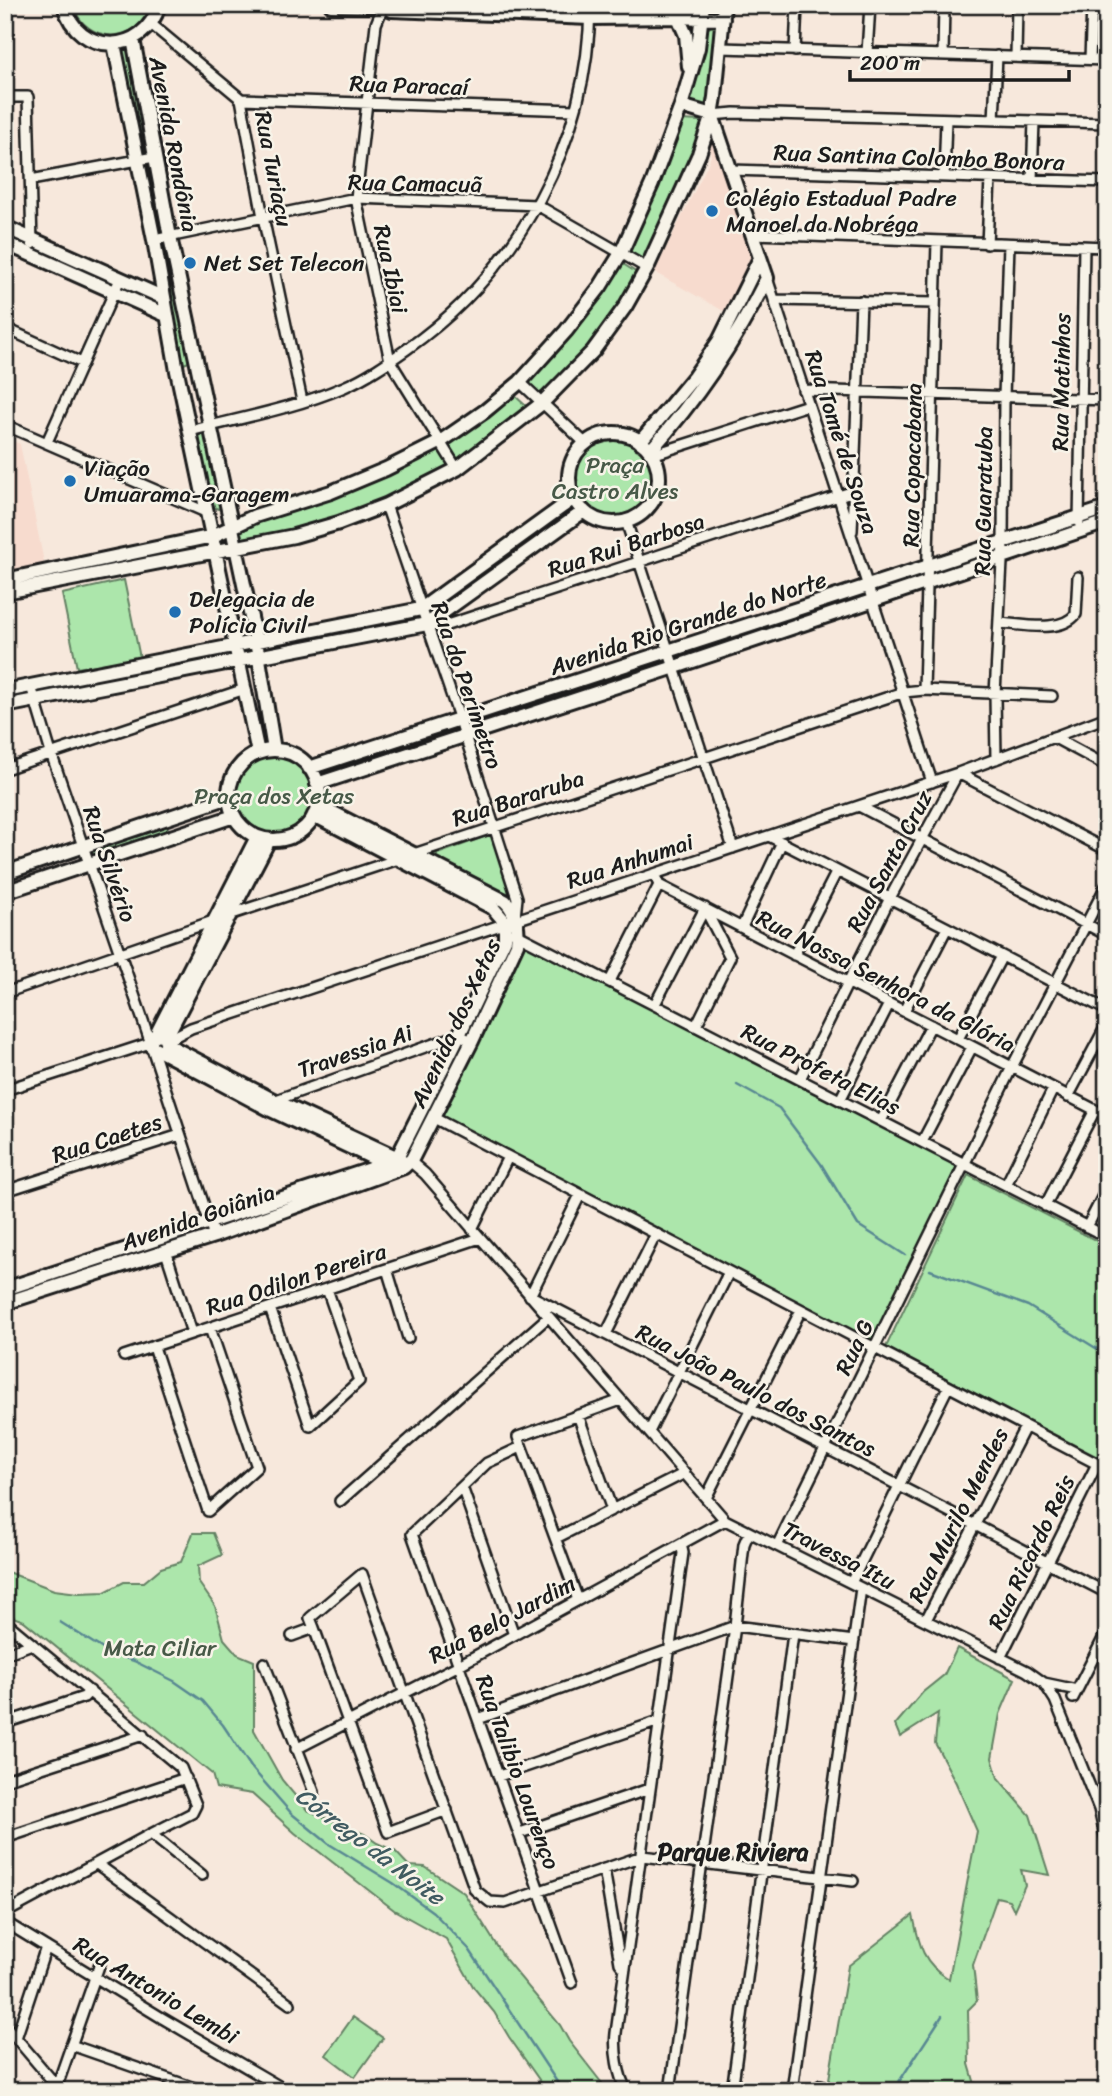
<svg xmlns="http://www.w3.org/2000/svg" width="1112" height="2096" font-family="Sriracha,sans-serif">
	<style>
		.built { fill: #f7dbce }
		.green { fill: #ace6ab; stroke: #648164; stroke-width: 2 }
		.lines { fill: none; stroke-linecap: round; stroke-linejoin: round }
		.stream { stroke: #598892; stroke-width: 2.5 }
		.street-casing { stroke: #1c1c1c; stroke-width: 14 }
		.secondary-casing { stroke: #1c1c1c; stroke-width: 18 }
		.street { stroke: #f7f3e8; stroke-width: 9 }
		.secondary { stroke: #f7f3e8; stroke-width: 12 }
		.poi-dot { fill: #1f6fb2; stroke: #f7f3e8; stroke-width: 2.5 }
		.labels { text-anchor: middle; stroke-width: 5; stroke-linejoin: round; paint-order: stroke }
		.street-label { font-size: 23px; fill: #1c1c1c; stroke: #f7f3e8 }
		.poi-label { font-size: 23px; fill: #1c1c1c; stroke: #f7f3e8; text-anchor: start }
		.park-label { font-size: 23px; fill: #475947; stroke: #f7f3e8 }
		.water-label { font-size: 24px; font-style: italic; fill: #405b61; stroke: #f7f3e8 }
		.neighbourhood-label { font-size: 24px; font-weight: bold; fill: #1c1c1c; stroke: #f7f3e8 }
	</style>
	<rect width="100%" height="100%" fill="#f7e8dc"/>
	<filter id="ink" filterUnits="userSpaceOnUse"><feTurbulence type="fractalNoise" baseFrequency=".0143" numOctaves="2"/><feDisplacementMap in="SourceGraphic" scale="14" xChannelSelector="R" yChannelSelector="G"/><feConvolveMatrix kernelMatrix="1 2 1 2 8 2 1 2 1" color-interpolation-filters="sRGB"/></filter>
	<g filter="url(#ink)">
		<path class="built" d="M714 143 756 256 729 314 654 272 707 166 711 156 709 145Z
			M5 438 20 444 45 567 5 575Z"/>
		<path class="green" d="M73 5H152C138 45 86 46 73 5Z
			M409 5H583V13Z
			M713 25 717 27 709 103 704 107 688 102 706 30Z
			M130 47 148 153 140 151 121 48Z
			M681 120 700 121 705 124 646 263 628 256 627 250Z
			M165 244 167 247 191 361 184 364 180 361 159 245Z
			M623 264 637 273 638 277 618 310 583 356 540 397 528 384V381C563 346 593 308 620 265Z
			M514 395 526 406V408L460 460 457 458 449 445 451 443 493 414Z
			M204 434 207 437 221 507 218 509 212 506 197 437Z
			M575 478a40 40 0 1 1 80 0a40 40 0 1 1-80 0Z
			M438 446 450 466C383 503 314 528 239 542L235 529Z
			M570 509 574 514 436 610 433 605Z
			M124 580 140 658 77 668 62 594Z
			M863 594 866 601 682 660 679 652Z
			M416 615 418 622 263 651 262 644Z
			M664 657 667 665 468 730 466 723Z
			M451 729 454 737 327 777 325 770Z
			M234 796a40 40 0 1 1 80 0a40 40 0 1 1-80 0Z
			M164 825 169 829 167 834 96 857 92 852 93 849Z
			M492 834 513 898 432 856Z
			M525 943 957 1166 872 1343 440 1116Z
			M968 1175 1107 1246V1462L886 1347Z
			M193 1533H213L222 1555 198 1566 199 1583 215 1606 224 1639 237 1654 254 1661V1730L282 1780 307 1810 364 1834 377 1843 395 1851 409 1866 425 1867 464 1893 505 1959 560 2025 569 2041 608 2091H547L509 2037 494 2012 474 1988 446 1939 394 1910 295 1833 252 1794 216 1788 212 1774 24 1621 13 1617 5 1620V1571L54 1590 78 1593 105 1592 124 1582H144L161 1568 181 1562Z
			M957 1648 1015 1679 1000 1714 992 1758 998 1778 1030 1815 1049 1875 1021 1870 1025 1885 1014 1910 1009 1900 997 1897 973 1965 977 2001 968 2010 969 2064 977 2091H827L848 1966 913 1915C919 1944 922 1963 949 1979L977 1831 956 1783 935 1743 938 1713 900 1737 895 1725 923 1692 944 1675Z
			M353 2017 383 2038 355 2077 326 2055Z"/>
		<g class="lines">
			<path class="stream" d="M737 1085 779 1108 821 1164 858 1225 905 1255
				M930 1270 1028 1306 1107 1355
				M60 1622 106 1651 134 1661 174 1681 203 1701 223 1725 251 1767 292 1814 329 1844 393 1883 433 1912 469 1949 563 2091
				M893 2091 942 2016"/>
			<defs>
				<path id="street" d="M383 7 376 24 356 198 390 361 457 469
					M151 24 241 99 263 217 302 401
					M721 48 1107 60
					M795 51 797 5
					M867 53 870 5
					M943 55 944 5
					M1016 57 1017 5
					M1090 59 1092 5
					M5 97H28L32 244
					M241 99 575 110
					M712 115 734 113 1107 123
					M994 120 997 56
					M731 170 1107 182
					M944 177 946 119
					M31 180 154 157
					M1032 180 1034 121
					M752 234 1107 247
					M154 240 356 198 537 205 647 268
					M987 244 990 179
					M767 278 932 782
					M774 300 935 303
					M5 328 82 363
					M520 382 585 443
					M803 390 1107 400
					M5 425 208 513
					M190 431C241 418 295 408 344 387 367 377 387 363 407 349 518 271 589 141 590 5
					M47 442 120 279
					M652 455 808 405
					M386 505 460 720 517 898 515 917
					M626 521 733 848
					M1079 522 1084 247
					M852 531 861 301
					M999 623C1021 624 1061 634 1076 614L1078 577
					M427 624 444 626 854 491
					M31 686 51 753 150 1041
					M924 690 937 242
					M1053 737 1107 766
					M996 759 995 694 1003 543 1004 397 1009 244
					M5 769 245 689
					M958 773 1107 850
					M859 806 1107 935
					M769 836 1107 1010
					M654 874 659 885 1107 1116
					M229 915 904 692 924 690 1052 696
					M742 927 782 842
					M514 933 1107 1237
					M794 955 837 871
					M610 981 659 885
					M5 993 216 920
					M655 1004 705 908
					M904 1011 947 928
					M696 1026 730 957 705 909
					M958 1039 1002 956
					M166 1041 191 1028 958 773 1107 717
					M152 1048 214 1236
					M800 1079 890 898 958 773
					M5 1090 150 1043
					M1068 1097 1107 1024
					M840 1100 889 1004
					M273 1101 459 1035 472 1041
					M434 1118 1107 1469
					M881 1121 931 1025
					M922 1142 972 1047
					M411 1162 425 1174 725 1520 1027 1671 1044 1683 1055 1700 1099 1809 1107 1844
					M1006 1185 1053 1089
					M5 1191 180 1135
					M1045 1206 1095 1110
					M1087 1227 1107 1188
					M472 1229 508 1157
					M166 1252 192 1333
					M387 1269 408 1338
					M530 1296 580 1195
					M535 1298 1107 1593
					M270 1308 310 1426 359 1381 327 1289
					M606 1334 656 1234
					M154 1347 208 1511 257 1467 210 1328
					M124 1356 480 1238
					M578 1415 612 1510
					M649 1432 729 1272
					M521 1447 487 1463 412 1534 572 1983
					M462 1487 514 1635
					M706 1498 801 1310
					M340 1501 548 1317
					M556 1538 685 1473
					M777 1546 1012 1067 1107 884
					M851 1583 948 1387
					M578 1600 518 1437 621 1400
					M926 1620 1025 1427
					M8 1624 181 1768 196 1805 192 1813 151 1834
					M292 1636 314 1628
					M5 1654 32 1644
					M1000 1658 1097 1464
					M264 1663 314 1792
					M1044 1683 1077 1690
					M1073 1698 1107 1631
					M478 1719 735 1626 854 1641
					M5 1723 84 1697 90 1691
					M296 1749 459 1665 725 1520
					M499 1776 659 1721
					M5 1780 143 1735
					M447 1810 388 1832 314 1628 310 1618 362 1574 475 1890 490 1902 505 1903 642 1856 853 1881
					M520 1833 649 1789
					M5 1838 186 1778
					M97 1864 290 2004
					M604 1869 620 1963 625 1969
					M5 1913 151 1834 202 1875
					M5 1922 162 2018 287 2091
					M5 2025 61 2091
					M16 2038 46 1947
					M71 2045 203 2091
					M57 2086 100 1963
					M627 2091C618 2077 614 2049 616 2033L683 1553 681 1544
					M670 2091 735 1626 744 1544 749 1532
					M732 2091 793 1634
					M792 2091 861 1588
					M814 2091 821 2085"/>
				<path id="secondary" d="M64 5C77 57 145 56 159 5
					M331 5 382 6
					M381 5 392 10 590 18 678 17 723 19
					M678 17 686 35 689 67
					M133 39 170 237 256 641 274 750
					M114 44 154 240 177 371 258 753
					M681 106 712 115
					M5 227 164 298
					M5 243 166 315
					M569 478a45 45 0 1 1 90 0a45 45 0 1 1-90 0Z
					M640 442 694 377 719 341 760 258
					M650 451C698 398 735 342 767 278L712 115
					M5 580 213 536 255 516 331 492 386 469 440 442 485 411 520 382 566 331 600 287 621 253 652 184 681 106 698 48 703 5
					M5 592 294 536 339 523 386 505 457 469 541 404 593 351 625 307 647 268 699 154 712 115 715 97 724 5
					M5 691 421 609 574 498
					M5 706 427 624 584 511
					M229 795a45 45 0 1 1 90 0a45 45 0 1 1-90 0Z
					M309 768 1107 508
					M317 784 675 667 1107 522
					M257 837 156 1035 151 1038V1046L269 1109 386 1164
					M5 873 229 797
					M5 892 234 816
					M165 1039 269 840
					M166 1044 273 1100 400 1159
					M5 1289 368 1170 397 1158 459 1035 505 939V922L493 908 314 815
					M5 1303 214 1236 404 1167 412 1159 472 1041 517 944C519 929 516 911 505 901L318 805"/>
			</defs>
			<use href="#street" class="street-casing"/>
			<use href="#secondary" class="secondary-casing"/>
			<use href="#street" class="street"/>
			<use href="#secondary" class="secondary"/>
		</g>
	</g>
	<g class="poi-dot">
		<circle cx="712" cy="211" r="7"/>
		<circle cx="190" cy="263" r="7"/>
		<circle cx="70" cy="481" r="7"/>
		<circle cx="175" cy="612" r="7"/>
	</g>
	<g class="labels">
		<g class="street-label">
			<text transform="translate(409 85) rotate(2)" y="8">Rua Paracaí</text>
			<text transform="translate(174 144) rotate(79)" y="8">Avenida Rondônia</text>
			<text transform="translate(919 157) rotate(2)" y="8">Rua Santina Colombo Bonora</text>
			<text transform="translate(274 169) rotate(79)" y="8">Rua Turiaçu</text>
			<text transform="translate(415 183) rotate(1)" y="8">Rua Camacuã</text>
			<text transform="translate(391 269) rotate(78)" y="8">Rua Ibiai</text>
			<text transform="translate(1061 382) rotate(-89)" y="8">Rua Matinhos</text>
			<text transform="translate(842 442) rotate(72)" y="8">Rua Tomé de Souza</text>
			<text transform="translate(912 465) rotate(-89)" y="8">Rua Copacabana</text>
			<text transform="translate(983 501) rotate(-89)" y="8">Rua Guaratuba</text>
			<text transform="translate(626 545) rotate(-18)" y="8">Rua Rui Barbosa</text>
			<text transform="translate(688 623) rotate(-18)" y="8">Avenida Rio Grande do Norte</text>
			<text transform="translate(467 685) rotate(71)" y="8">Rua do Perímetro</text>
			<text transform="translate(518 798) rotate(-18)" y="8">Rua Bararuba</text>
			<text transform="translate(630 861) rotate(-18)" y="8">Rua Anhumai</text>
			<text transform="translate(889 861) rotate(-62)" y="8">Rua Santa Cruz</text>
			<text transform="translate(110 864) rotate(71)" y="8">Rua Silvério</text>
			<text transform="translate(886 981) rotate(27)" y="8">Rua Nossa Senhora da Glória</text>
			<text transform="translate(455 1023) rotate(-65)" y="8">Avenida dos Xetas</text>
			<text transform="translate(355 1051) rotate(-19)" y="8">Travessia Ai</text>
			<text transform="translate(821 1069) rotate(27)" y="8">Rua Profeta Elias</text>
			<text transform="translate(107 1138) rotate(-18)" y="8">Rua Caetes</text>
			<text transform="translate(198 1217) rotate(-19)" y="8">Avenida Goiânia</text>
			<text transform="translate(296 1279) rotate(-18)" y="8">Rua Odilon Pereira</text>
			<text transform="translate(854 1347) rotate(-64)" y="8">Rua G</text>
			<text transform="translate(756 1390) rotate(27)" y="8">Rua João Paulo dos Santos</text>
			<text transform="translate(958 1515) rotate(-63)" y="8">Rua Murilo Mendes</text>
			<text transform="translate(1031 1552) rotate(-64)" y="8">Rua Ricardo Reis</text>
			<text transform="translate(839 1555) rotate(27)" y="8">Travessa Itu</text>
			<text transform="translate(502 1619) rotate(-28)" y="8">Rua Belo Jardim</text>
			<text transform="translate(518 1772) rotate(70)" y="8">Rua Talibio Lourenço</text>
			<text transform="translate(156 1990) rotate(31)" y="8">Rua Antonio Lembi</text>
		</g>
		<g class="poi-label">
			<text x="726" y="206">Colégio Estadual Padre<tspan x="726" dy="26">Manoel da Nobréga</tspan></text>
			<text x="204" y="271">Net Set Telecon</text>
			<text x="84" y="476">Viação<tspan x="84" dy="26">Umuarama-Garagem</tspan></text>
			<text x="189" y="607">Delegacia de<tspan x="189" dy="26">Polícia Civil</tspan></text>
		</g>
		<g class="park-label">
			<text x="615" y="473">Praça<tspan x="615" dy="26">Castro Alves</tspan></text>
			<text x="274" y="804">Praça dos Xetas</text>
			<text x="160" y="1656">Mata Ciliar</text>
		</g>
		<g class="water-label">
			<text transform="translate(370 1846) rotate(37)" y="8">Córrego da Noite</text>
		</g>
		<g class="neighbourhood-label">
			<text x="733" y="1860">Parque Riviera</text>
		</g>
	</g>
	<rect width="1112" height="2096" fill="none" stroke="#f7f3e8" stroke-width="28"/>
	<rect x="14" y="14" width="1084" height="2068" fill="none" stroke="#1c1c1c" stroke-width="2.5" filter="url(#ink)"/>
	<path d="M850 70v10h219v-10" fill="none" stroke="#1c1c1c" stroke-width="3.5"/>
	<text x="860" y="70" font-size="21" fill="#1c1c1c" stroke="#f7f3e8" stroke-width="5" paint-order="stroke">200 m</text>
</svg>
